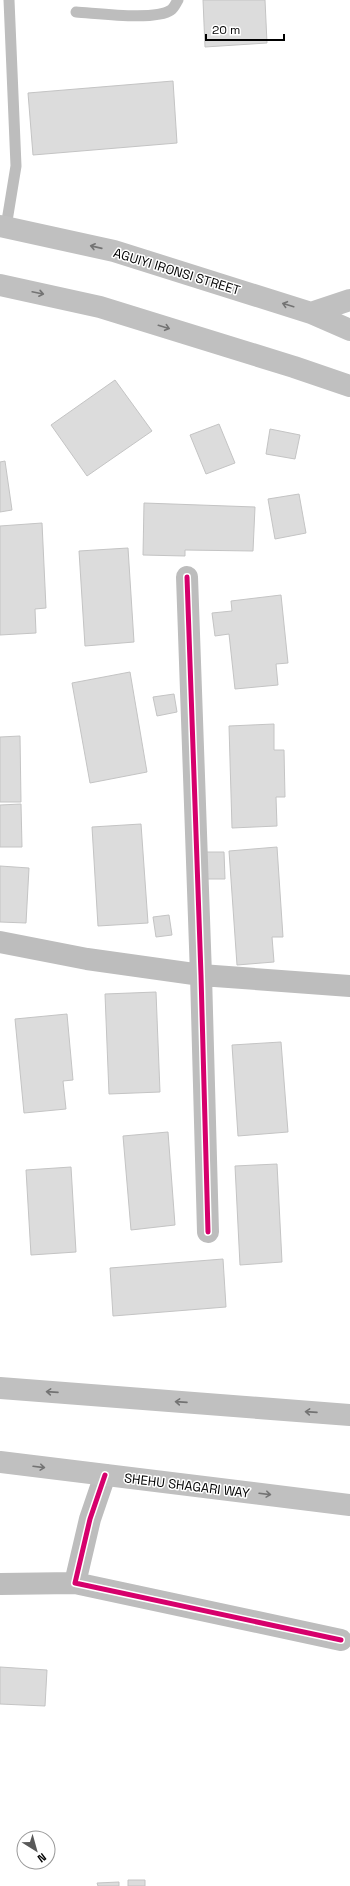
<svg xmlns="http://www.w3.org/2000/svg" width="350" height="1886" font-family="'Space Grotesk',sans-serif">
	<style>
		.building { fill: #dcdcdc; stroke: #c4c4c4 }
		.lines { fill: none; stroke-linecap: round; stroke-linejoin: round }
		.service { stroke: #bdbdbd; stroke-width: 11 }
		.minor { stroke: #bdbdbd; stroke-width: 22 }
		.secondary { stroke: #c0c0c0; stroke-width: 22 }
		.cycleway-casing { stroke: #fff; stroke-width: 8 }
		.cycleway { stroke: #d6006c; stroke-width: 5 }
		.oneway { stroke: #737373 }
		.labels { text-anchor: middle; stroke-width: 3; stroke-linejoin: round; paint-order: stroke }
		.street-label { font-size: 13px; fill: #000; stroke: #fff }
	</style>
	<rect width="100%" height="100%" fill="#fff"/>
	<path class="building" d="M203 0H265L267 43 205 47Z
		M173 81 177 143 33 155 28 93Z
		M115 380 152 431 87 476 51 425Z
		M219 424 235 463 206 474 190 435Z
		M270 429 300 435 295 459 266 454Z
		M5 461 12 510 0 512V462Z
		M299 494 306 533 275 539 268 499Z
		M144 503 255 507 253 551 185 550V556L143 555Z
		M42 523 46 608 35 609 36 633 0 635V526Z
		M128 548 134 642 85 646 79 551Z
		M281 595 288 663 276 664 278 685 235 689 229 634 215 636 212 613 232 611 231 601Z
		M130 672 147 772 90 783 72 683Z
		M174 694 177 712 157 716 153 697Z
		M274 724V750H284L285 797H276L277 826 232 828 229 726Z
		M20 736 21 802H0V737Z
		M21 804 22 847H0V805Z
		M141 824 148 923 98 926 92 827Z
		M277 847 283 937H272L274 962 237 965 229 851Z
		M206 852H224L225 879H207Z
		M0 866 29 868 26 923 0 922Z
		M169 915 172 935 156 937 153 917Z
		M156 992 160 1092 109 1094 105 994Z
		M67 1014 73 1080 63 1081 66 1109 24 1113 15 1019Z
		M281 1042 288 1132 238 1136 232 1045Z
		M168 1132 175 1225 131 1230 123 1136Z
		M277 1164 282 1262 240 1265 235 1166Z
		M71 1167 76 1252 31 1255 26 1170Z
		M223 1259 226 1307 113 1316 110 1268Z
		M0 1667 47 1670 45 1706 0 1704Z
		M128 1880H145V1886H128Z
		M119 1882V1886H98L97 1883Z"/>
	<g class="lines">
		<path class="service" d="M76 12C96 13 156 21 171 10 174 8 176 3 178 0
			M6 227 16 166 9 0"/>
		<path class="minor" d="M187 577 201 975 208 1232
			M0 942 87 959 201 975 350 986
			M105 1475 90 1519 75 1583 341 1640
			M0 1584 75 1583"/>
		<path class="secondary" d="M0 226 114 251 311 313 350 330
			M0 285 100 307 294 367 350 386
			M311 313 350 300
			M0 1388 350 1415
			M0 1462 350 1505"/>
		<defs>
			<path id="cycleway" d="M187 577 201 975 208 1232
				M105 1475 90 1519 75 1583 341 1640"/>
		</defs>
		<use href="#cycleway" class="cycleway-casing"/>
		<use href="#cycleway" class="cycleway"/>
	</g>
	<defs><path id="oneway-shaft" d="M-6 0H5M1.5-3L5.5 0L1.5 3" fill="none" stroke-width="1.6" stroke-linecap="round" stroke-linejoin="round"/></defs>
	<g class="oneway">
		<use href="#oneway-shaft" transform="translate(96 247) rotate(-167)"/>
		<use href="#oneway-shaft" transform="translate(38 293) rotate(12)"/>
		<use href="#oneway-shaft" transform="translate(288 305) rotate(-163)"/>
		<use href="#oneway-shaft" transform="translate(164 327) rotate(17)"/>
		<use href="#oneway-shaft" transform="translate(52 1392) rotate(-176)"/>
		<use href="#oneway-shaft" transform="translate(181 1402) rotate(-176)"/>
		<use href="#oneway-shaft" transform="translate(311 1412) rotate(-176)"/>
		<use href="#oneway-shaft" transform="translate(39 1467) rotate(7)"/>
		<use href="#oneway-shaft" transform="translate(265 1494) rotate(7)"/>
	</g>
	<g class="labels">
		<g class="street-label">
			<text transform="translate(177 271) rotate(17)" y="5">AGUIYI IRONSI STREET</text>
			<text transform="translate(187 1485) rotate(7)" y="5">SHEHU SHAGARI WAY</text>
		</g>
	</g>
	<g transform="translate(36 1850) rotate(143)"><circle r="19" fill="#ffffff" stroke="#999999"/>
	<path d="M0-3L7 15L0 10L-7 15Z" fill="#595959"/>
	<text y="-6" font-size="11" font-weight="bold" text-anchor="middle" fill="#000000">N</text>
	</g>
	<path d="M206 34v6h78v-6" fill="none" stroke="#000000" stroke-width="2"/>
	<text x="212" y="34" font-size="12" fill="#000000" stroke="#ffffff" stroke-width="3" paint-order="stroke">20 m</text>
</svg>
